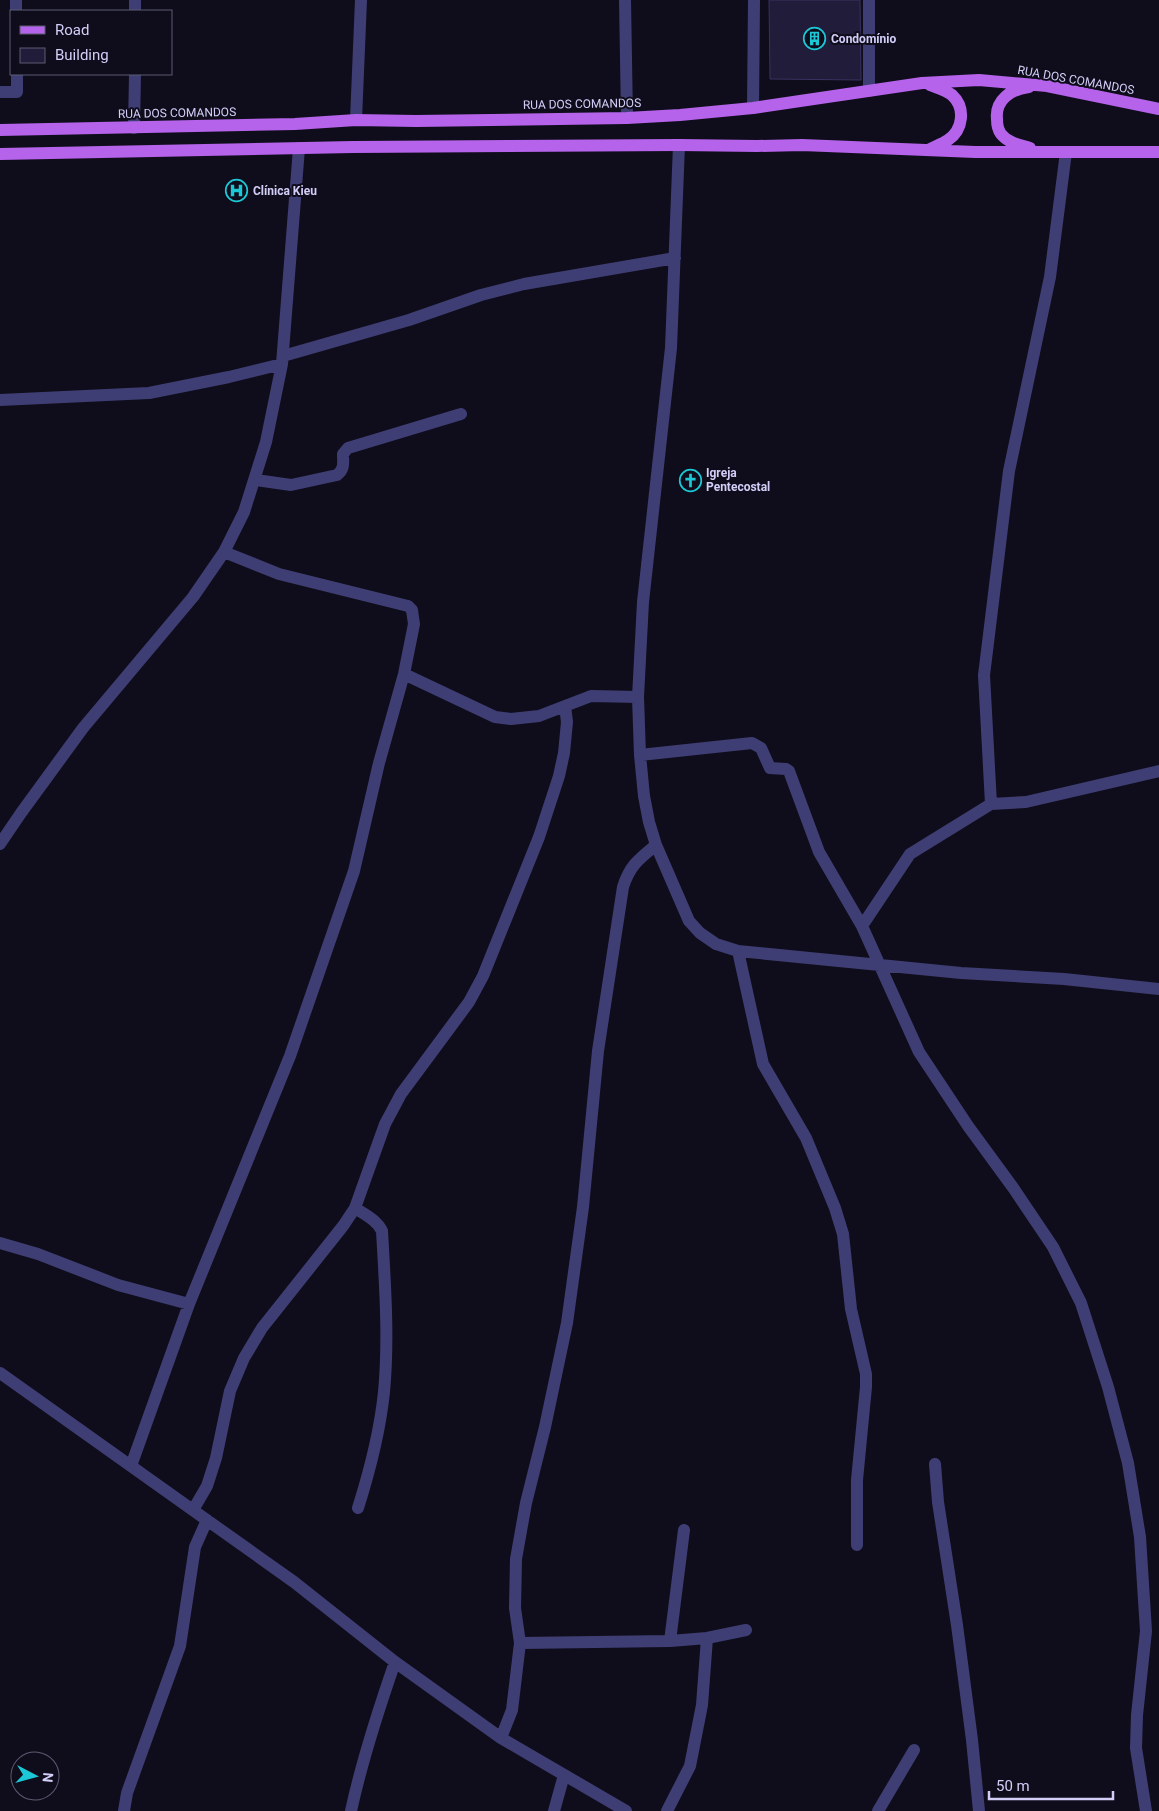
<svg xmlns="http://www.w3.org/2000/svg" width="1159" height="1811" font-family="Roboto,sans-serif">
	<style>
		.building { fill: #211c39; stroke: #3a3162 }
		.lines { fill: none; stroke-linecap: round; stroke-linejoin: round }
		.minor { stroke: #3f3e74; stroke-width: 12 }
		.major { stroke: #b563ea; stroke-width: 12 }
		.labels { text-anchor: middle; stroke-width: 4; stroke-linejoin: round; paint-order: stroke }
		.poi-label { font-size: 12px; font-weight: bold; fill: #d2cef8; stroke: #0f0d1b; text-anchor: start }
		.street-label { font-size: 12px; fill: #d2cef8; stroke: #0f0d1b }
	</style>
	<rect width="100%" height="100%" fill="#0f0d1b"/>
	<path class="building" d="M769 0H860L861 80 770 79Z"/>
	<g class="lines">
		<path class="minor" d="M16 0V11
			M625 0 627 118
			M869 0V91
			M135 11V0
			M0 92H17V74
			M753 108 754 0
			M356 120 361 0
			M134 128 135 74
			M679 145 671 348 643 602 638 697 640 755 644 796 649 822 656 845 689 921 700 933 716 944 738 951 961 973 1064 979 1159 989
			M283 356 409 320 481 295 524 284 675 258
			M0 400 149 393 229 377 282 364
			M256 480 291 485 337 475C345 469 343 462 343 454L348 448 461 414
			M404 674 495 717 511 719 539 716 591 696 638 697
			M640 755 752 743 761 748 770 768 786 769 789 771 819 852 862 926 919 1052 968 1126 1014 1189 1053 1247 1081 1303 1108 1387 1128 1463 1140 1537 1146 1631 1137 1715 1136 1748 1146 1811
			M991 804 984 675 986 659 1009 471 1050 277 1066 152
			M0 844 21 813 83 728 193 597 224 552 244 512 266 442 282 364 299 148
			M862 926 910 854 991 804 1026 802 1159 771
			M738 951 763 1064 806 1138 835 1208 843 1234 851 1309 866 1374V1387L857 1480V1545
			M355 1208C364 1214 377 1220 382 1231 385 1284 389 1338 384 1392 380 1431 370 1470 358 1508
			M0 1243 38 1254 118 1285 189 1304
			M0 1373 294 1582 395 1662 501 1738 626 1811
			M935 1464 938 1502 957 1625 972 1740 979 1811
			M131 1466 189 1304 290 1056 354 871 379 763 404 674 414 624 412 610 408 606 279 574 224 552
			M193 1510 207 1486 216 1458 230 1391 244 1358 262 1328 343 1226 355 1208 385 1124 401 1094 469 1002 483 976 539 837 559 776 564 753 567 722 565 706
			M670 1641 684 1530
			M520 1643 670 1641 707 1638 746 1630
			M501 1738 512 1710 520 1643 515 1608 516 1559 526 1503 545 1427 567 1323 583 1207 598 1051 623 887C630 865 639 859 656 845
			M124 1811 127 1793 180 1646 195 1547 207 1520
			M351 1811C362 1760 378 1711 395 1662
			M554 1811 564 1775
			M667 1811 690 1766 702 1705 707 1638
			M878 1811 914 1750"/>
		<path class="major" d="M930 85C937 88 945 90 952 95 966 108 963 130 948 140 942 144 936 146 930 149
			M1029 87C1011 89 995 100 997 119 997 125 998 130 1001 134 1008 143 1020 145 1030 148
			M0 130 295 124 356 120 416 121 627 118 680 115 753 108 922 83 979 80 1047 86 1159 109
			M0 154 353 147 679 145 757 146 802 145 975 152H1159"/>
	</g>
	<defs>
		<symbol id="building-ring" viewBox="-11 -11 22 22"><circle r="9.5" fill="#0f0d1b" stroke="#1cc7d6" stroke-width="1.5"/><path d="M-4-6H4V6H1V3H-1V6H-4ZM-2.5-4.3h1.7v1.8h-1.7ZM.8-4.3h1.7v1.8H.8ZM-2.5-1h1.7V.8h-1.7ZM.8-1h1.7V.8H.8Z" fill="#1cc7d6"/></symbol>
		<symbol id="hospital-ring" viewBox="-11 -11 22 22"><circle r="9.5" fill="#0f0d1b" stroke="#1cc7d6" stroke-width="1.5"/><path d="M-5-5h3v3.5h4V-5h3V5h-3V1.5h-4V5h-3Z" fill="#1cc7d6"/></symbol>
		<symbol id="church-ring" viewBox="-11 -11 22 22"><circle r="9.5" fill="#0f0d1b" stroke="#1cc7d6" stroke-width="1.5"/><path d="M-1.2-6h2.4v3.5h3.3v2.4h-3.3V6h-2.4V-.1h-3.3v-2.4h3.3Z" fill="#1cc7d6"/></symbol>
	</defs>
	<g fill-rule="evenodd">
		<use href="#building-ring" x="802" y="26" width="25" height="25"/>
		<use href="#hospital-ring" x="224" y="178" width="25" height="25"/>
		<use href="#church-ring" x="678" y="468" width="25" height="25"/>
	</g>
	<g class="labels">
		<g class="poi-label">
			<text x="831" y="43">Condomínio</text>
			<text x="253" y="195">Clínica Kieu</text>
			<text x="706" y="477">Igreja<tspan x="706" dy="14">Pentecostal</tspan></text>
		</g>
		<g class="street-label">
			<text transform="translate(1076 80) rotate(10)" y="4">RUA DOS COMANDOS</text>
			<text transform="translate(582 104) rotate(-1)" y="4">RUA DOS COMANDOS</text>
			<text transform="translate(177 113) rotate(-1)" y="4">RUA DOS COMANDOS</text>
		</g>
	</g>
	<rect x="10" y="10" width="162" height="65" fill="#0f0d1b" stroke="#5d5a73"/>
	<rect x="20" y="26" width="25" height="8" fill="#b563ea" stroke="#5d5a73"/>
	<text x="55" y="35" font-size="15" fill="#d2cef8">Road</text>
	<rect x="20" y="48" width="25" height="15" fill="#211c39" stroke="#5d5a73"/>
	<text x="55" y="60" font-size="15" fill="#d2cef8">Building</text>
	<g transform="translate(35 1776) rotate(96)"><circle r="24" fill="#0f0d1b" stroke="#5d5a73"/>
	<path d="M0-4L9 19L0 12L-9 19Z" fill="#1cc7d6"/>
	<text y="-8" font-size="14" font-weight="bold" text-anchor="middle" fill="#d2cef8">N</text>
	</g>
	<path d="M989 1791v8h124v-8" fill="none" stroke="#d2cef8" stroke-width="2.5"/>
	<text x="996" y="1791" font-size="15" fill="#d2cef8" stroke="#0f0d1b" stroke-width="4" paint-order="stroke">50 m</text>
</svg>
